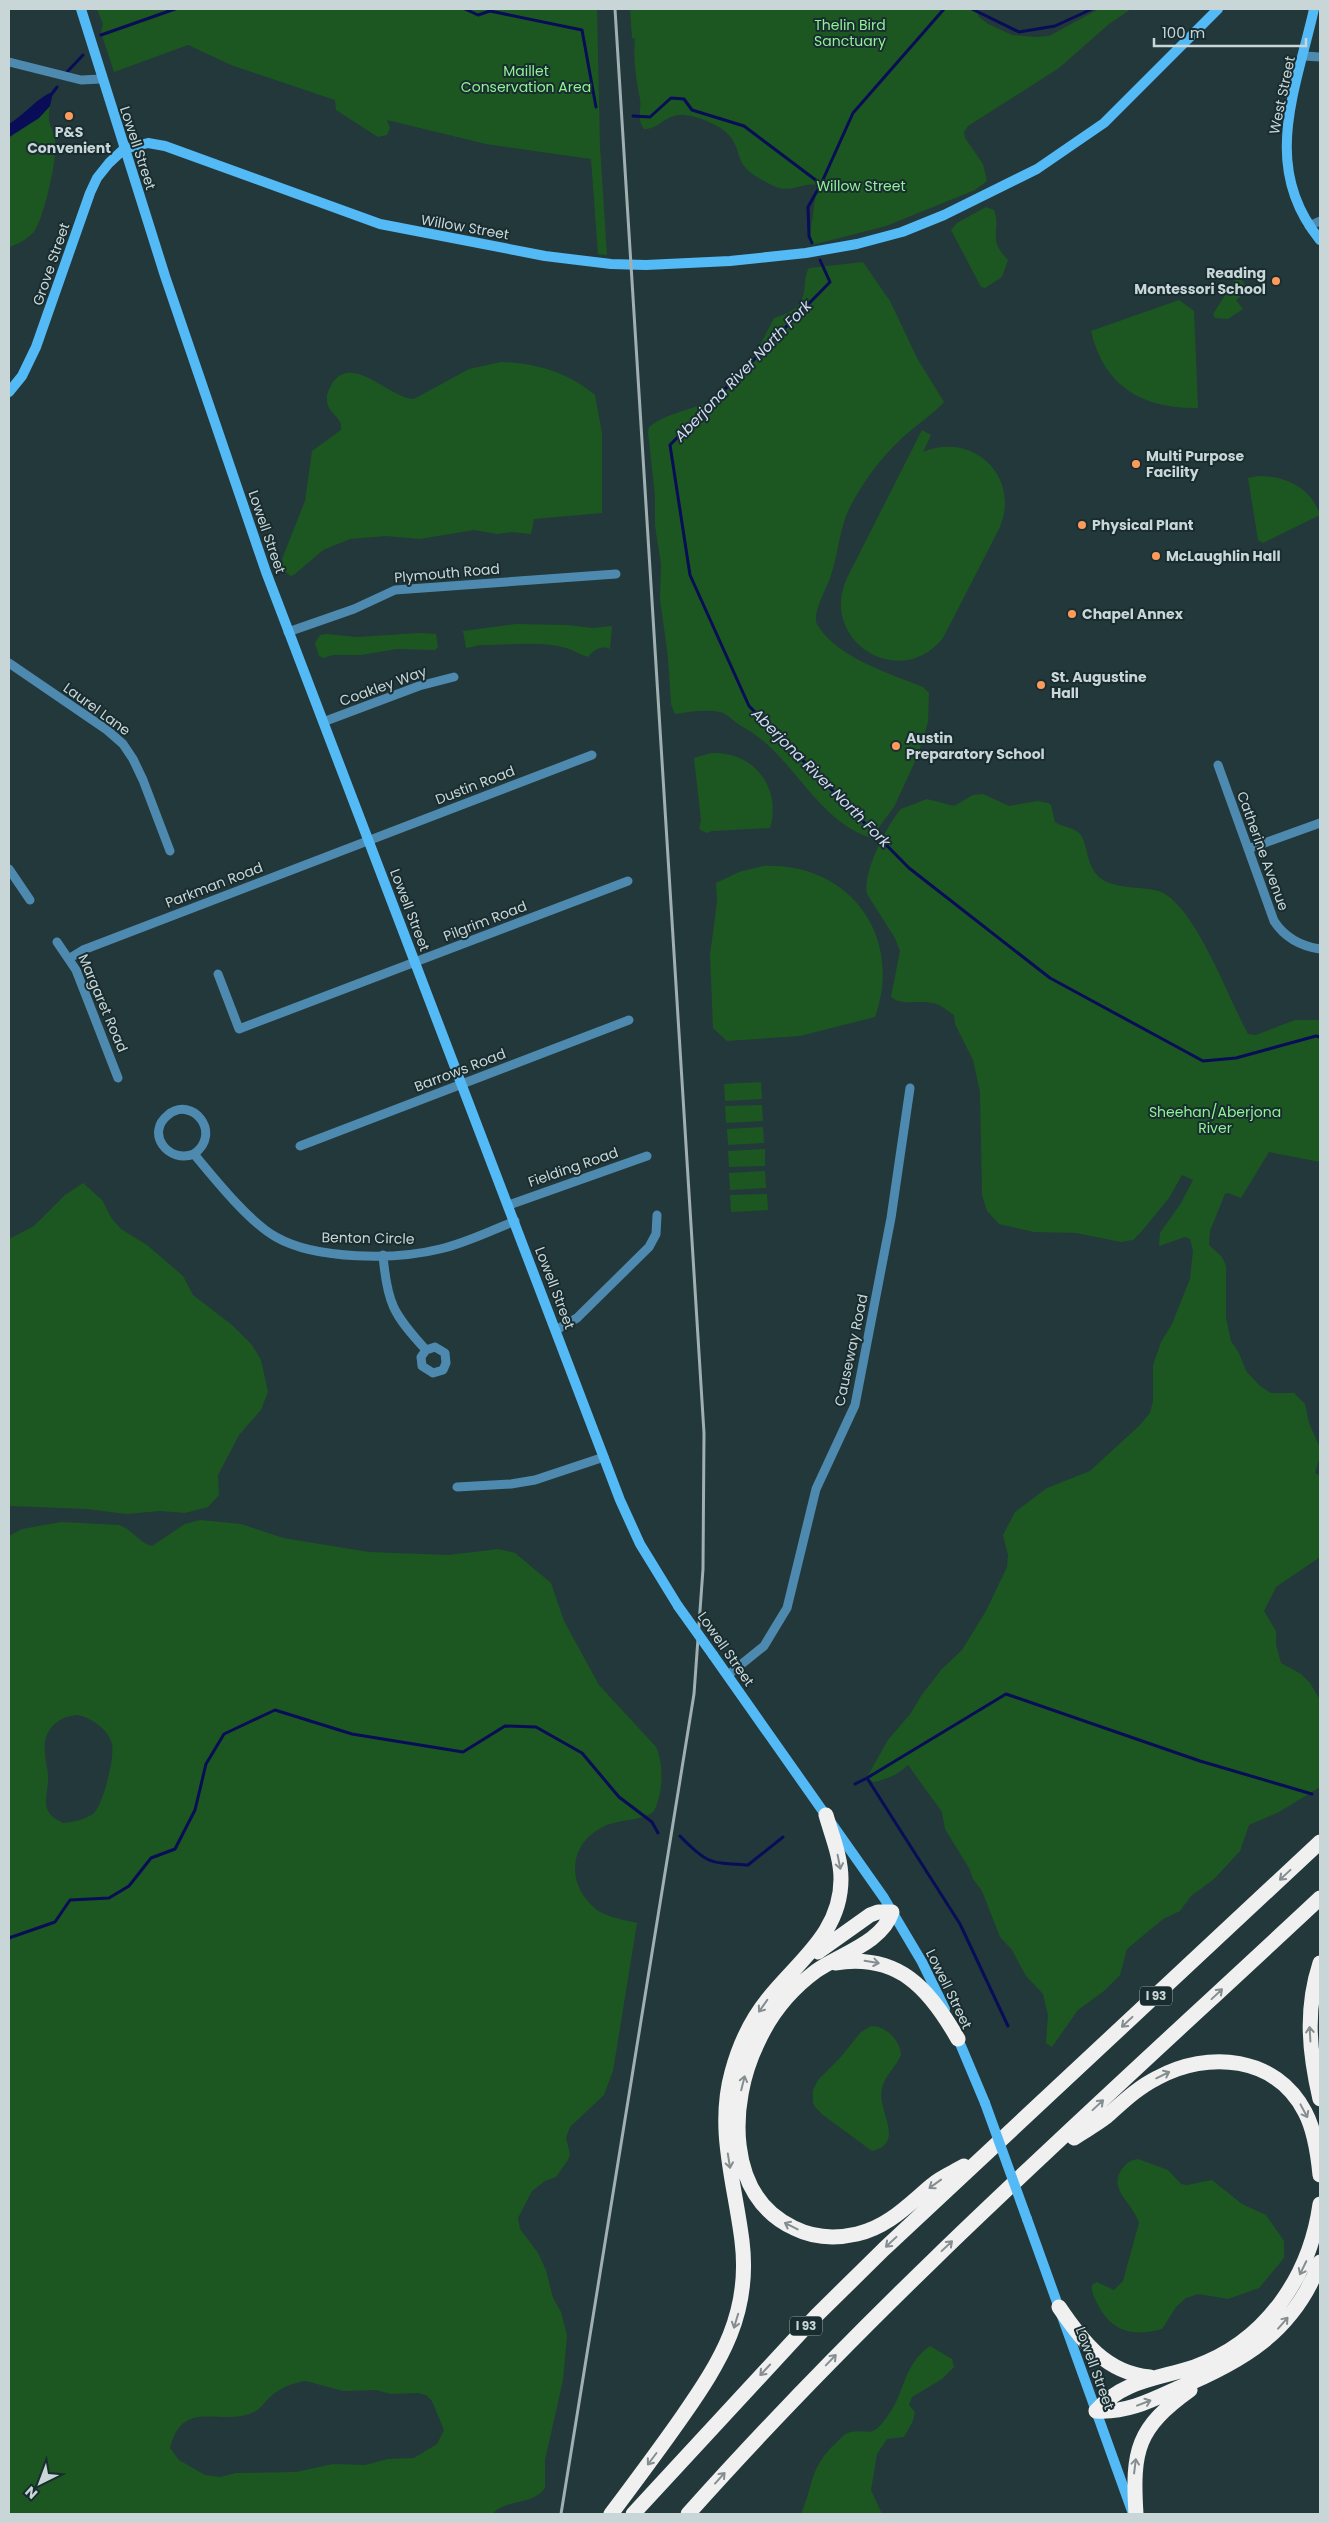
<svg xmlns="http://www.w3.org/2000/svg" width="1329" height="2523" font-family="Poppins,sans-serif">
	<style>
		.green { fill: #1c5721; fill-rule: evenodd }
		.water { fill: #090d57 }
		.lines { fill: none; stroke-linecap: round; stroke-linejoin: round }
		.stream { stroke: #090d57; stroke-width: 3 }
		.street { stroke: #4e8aaf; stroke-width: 9 }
		.secondary { stroke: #54baf6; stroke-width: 10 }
		.highway { stroke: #f0f0f0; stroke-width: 15 }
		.rail { stroke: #a0afb1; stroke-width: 3 }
		.secondary-bridge { stroke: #54baf6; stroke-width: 10 }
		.oneway { stroke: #848e90 }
		.poi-dot { fill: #ff9b5a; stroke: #192d30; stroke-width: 2 }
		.labels { text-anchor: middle; stroke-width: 4; stroke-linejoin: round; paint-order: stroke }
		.shield { fill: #192d30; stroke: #94a3a5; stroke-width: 1 }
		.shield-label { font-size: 12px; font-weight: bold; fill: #c9d6d7 }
		.park-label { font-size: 14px; fill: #90f294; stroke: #192d30 }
		.street-label { font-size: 14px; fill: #c9d6d7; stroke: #192d30 }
		.poi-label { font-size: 14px; font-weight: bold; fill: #c9d6d7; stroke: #192d30; text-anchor: start }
		.water-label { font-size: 15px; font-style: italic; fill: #d2dbf1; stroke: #192d30 }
	</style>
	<rect width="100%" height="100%" fill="#23383a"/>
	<path class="green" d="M97 9H597L600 146 607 255 598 254 591 159 486 144 387 120 390 128 387 135 378 137 336 110 335 100 231 65 188 45 114 72 101 32 103 24Z
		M630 9H976L979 17 988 24 1012 35 1036 37 1049 36 1099 9H1131L1109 24 1059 68 968 126 964 132 965 138 983 164 987 181 975 190 886 226 812 245 811 242H809L817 185C802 182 792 193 776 187 767 183 751 175 744 166 738 158 738 147 732 139 724 126 700 117 685 115 666 113 659 130 644 129 636 119 642 109 640 99 636 78 633 60 635 39L632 38Z
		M50 106C46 126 53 125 55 140 58 157 44 217 35 230 30 238 18 244 9 247V138L39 118Z
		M986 207 994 210C1002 233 986 237 1008 260L1002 277 985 288 981 287 951 230 957 223Z
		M863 262 890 301 917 358 944 402C930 417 913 427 898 442 879 460 861 485 849 509 839 530 838 556 830 578 826 589 812 615 817 624 834 656 890 674 923 687L929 693 928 722 918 755 894 807 871 838C814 819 794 755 743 727 735 723 728 714 720 712 706 709 689 712 675 714L671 704 668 657 660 599 661 564 655 526V496L648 432 649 427C665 414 686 411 706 403 740 389 758 349 774 318 794 312 804 306 805 283 806 277 806 273 809 268Z
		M1237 277 1240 278 1249 290 1236 300 1243 309 1228 319 1215 318 1213 314Z
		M1179 300 1194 311 1198 408C1143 409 1104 387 1091 331Z
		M501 362C536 363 567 372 595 395L602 433V513L534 519 531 534 512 532 497 534 474 530 420 539 386 536 350 539 323 550 295 574 291 576 284 571 282 559 305 501 312 451 341 430C343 416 327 414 327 400 326 394 330 388 333 382 354 354 390 399 414 399L469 369Z
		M922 430 931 435 923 452C974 431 1022 478 999 529L943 638C900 692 818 641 847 578Z
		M1258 476C1285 476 1311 487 1320 515L1263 543 1258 540 1248 478Z
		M516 624 567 625 592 628 612 626 610 649C601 645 594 650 588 657 580 655 574 650 566 648 540 641 509 645 481 645 476 645 471 648 466 648L463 631Z
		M419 633 436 634 438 647 435 650 397 649 361 655H333L323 658 319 656 315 643 320 635 327 634 357 637Z
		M711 753C754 751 782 788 770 828L712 831 707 833 699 829 701 820 694 758Z
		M983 794 1009 806 1038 801 1048 803 1051 805 1055 822C1063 828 1079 827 1083 839 1088 852 1088 867 1099 877 1116 892 1149 884 1165 894 1198 914 1229 999 1248 1034L1256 1035 1295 1020H1320V1162L1269 1152 1241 1198 1228 1193 1225 1194 1210 1231 1209 1245 1222 1257 1226 1266V1318L1231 1341 1239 1353 1246 1371 1260 1386 1271 1393H1294L1305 1404 1309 1423 1320 1448V1456L1315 1473 1320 1476V1557L1276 1587 1264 1611 1276 1631V1645L1281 1663 1301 1674 1310 1683 1320 1700V1787L1279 1812 1249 1825 1240 1851 1214 1879 1191 1896 1180 1911 1163 1919 1127 1949 1120 1975 1104 1991 1078 2010 1052 2047 1046 2043 1048 2015 1043 1994 1026 1976 1012 1950 1000 1937 982 1891 973 1879 969 1868 945 1829 942 1812 908 1765C897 1775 888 1779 873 1782L867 1777 888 1740 911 1713 921 1696 941 1670 962 1650 986 1611 1007 1567 1008 1555 1003 1535 1015 1512 1047 1488 1090 1471 1139 1426 1150 1413 1153 1401V1365L1161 1342 1172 1324 1190 1279 1193 1250 1190 1239 1185 1237 1159 1246 1160 1233 1181 1203 1193 1180 1182 1175 1169 1198 1141 1232 1133 1240 1121 1242 1076 1233 1034 1232 999 1224 987 1211 982 1195 980 1092 973 1060 955 1024 954 1015C947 1011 941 1004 933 1003 920 1000 902 1006 891 997L900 951 895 938 867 894C862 873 887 825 901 809L927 799 954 806 973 795Z
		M763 866C849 862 904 936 875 1017L800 1036 727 1041 713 1028 710 955 717 902 716 883 739 872Z
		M761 1082 762 1099 725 1101 724 1084Z
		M762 1105 763 1121 726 1123 725 1106Z
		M763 1127 764 1143 728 1145 727 1129Z
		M765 1149V1166L729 1167 728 1151Z
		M765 1171 766 1188 730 1190 729 1173Z
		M83 1183 102 1200 112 1219 121 1229 147 1245 183 1276 193 1295 232 1325 252 1345 261 1360 268 1392 261 1410 239 1435 218 1475 219 1495 208 1507 185 1513 160 1511 126 1514 87 1509 9 1506V1239L34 1226 65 1195Z
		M767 1194 768 1210 731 1212 730 1195Z
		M200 1520 241 1524 283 1538 369 1552 449 1555 498 1549 515 1553 551 1583 564 1621 599 1685 656 1747C664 1764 663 1794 654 1811 645 1821 615 1819 601 1828 567 1846 567 1887 597 1910 607 1917 625 1920 637 1923L613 2071 604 2095 570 2127 566 2138 570 2154 568 2160 556 2177 545 2181 532 2191 518 2218 520 2229 538 2253 546 2270 553 2298 561 2312 567 2335 563 2380 545 2460V2488C530 2507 510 2497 492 2514H9V1536L22 1529 61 1522 119 1525C132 1529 139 1543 152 1546L185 1524ZM78 1715C92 1718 109 1730 112 1744 115 1757 103 1806 93 1814 84 1820 73 1822 63 1823 58 1820 51 1817 48 1811 43 1801 49 1787 48 1776 48 1769 45 1761 45 1753 42 1731 57 1716 78 1715ZM306 2381 343 2391 376 2390 391 2394 418 2393 426 2395 432 2401 444 2430 437 2444 414 2458 388 2459 365 2465 333 2464 296 2472 236 2473 220 2477 205 2475 179 2460 170 2448C183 2396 221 2428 254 2412 261 2409 265 2401 271 2396 282 2387 292 2383 306 2381Z
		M871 2026C886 2026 900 2040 901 2055 896 2067 885 2075 882 2088 876 2110 907 2143 872 2151L823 2115 815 2107 813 2102V2090L818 2080 839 2059 861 2032Z
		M1138 2159 1168 2170 1181 2184 1187 2185 1212 2180 1242 2204 1266 2215 1284 2241V2258L1259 2288 1228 2299 1198 2294 1186 2298 1176 2307 1162 2329C1133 2337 1111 2332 1097 2303 1094 2297 1091 2292 1092 2285L1097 2282 1114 2290 1123 2281 1139 2223C1134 2204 1107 2189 1122 2169 1127 2163 1130 2160 1138 2159Z
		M930 2346 952 2359 954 2367 942 2379 912 2397 909 2405 915 2412 913 2421 904 2437 887 2439 877 2454 871 2490 882 2514H801C814 2484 809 2468 836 2443 840 2439 845 2433 851 2432 870 2429 871 2439 887 2417 906 2392 902 2366 930 2346Z"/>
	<path class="water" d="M53 92 50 106 39 118 9 137V124C23 116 40 95 53 92Z"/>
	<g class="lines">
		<path class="stream" d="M465 9 478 15 490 11 582 30 596 107
			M972 9 1019 32 1055 26 1092 9
			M101 35 175 9
			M67 72 83 55
			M51 95 57 87
			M633 116 650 117 671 98 684 99 692 110 744 126 821 184
			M812 243 809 236 808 207 821 184 853 113 944 9
			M820 260 830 282 670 445 690 575 749 706 909 868 1050 978 1203 1061 1236 1058 1316 1036 1320 1037
			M867 1778 1006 1694 1200 1761 1312 1794
			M855 1784 867 1778 960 1924 1008 2026
			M680 1836C707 1864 710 1863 748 1865L783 1837
			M9 1938 55 1922 70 1900 109 1898 129 1886 151 1858 175 1849 195 1810 206 1764 224 1734 275 1710 352 1734 463 1752 505 1726 536 1727 582 1753 619 1797 652 1822 658 1833"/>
		<path class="street" d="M1304 56 1320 57
			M9 62 81 80 101 79
			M1309 226 1320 221
			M288 632 354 609 395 590 616 574
			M9 663 107 730 123 744 133 759 143 780 170 851
			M323 722 419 686 454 677
			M1218 765 1274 921C1285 938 1300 946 1320 949
			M1248 849 1320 823
			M9 869 30 900
			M57 942 76 970 118 1078
			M70 958 83 950 592 755
			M218 974 239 1029 628 881
			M300 1146 629 1020
			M194 1154C168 1164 145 1133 168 1115 192 1095 223 1133 194 1154 214 1178 249 1222 276 1237 316 1260 396 1260 440 1249 466 1243 490 1231 515 1221
			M509 1205 647 1156
			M383 1255C387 1303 393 1314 426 1350L421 1357 422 1366 433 1373 443 1370 446 1363 445 1353 435 1347 426 1350
			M556 1330 577 1318 649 1247 656 1234 657 1215
			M457 1487 511 1484 535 1480 604 1457
			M728 1675 764 1646 787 1608 816 1489 855 1405 891 1218 910 1088"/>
		<path class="secondary" d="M81 9 165 276 266 572 620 1500 640 1544 678 1606
			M1314 9C1296 90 1260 167 1320 240
			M9 392 22 376 36 347 90 193 97 178 109 163 124 149 148 143 165 146 380 224 545 256 611 264 646 265 730 261 806 253 857 244 902 232 944 215 1037 169 1104 123 1218 9
			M713 1655 884 1898 922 1962 945 2009
			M956 2034 985 2103
			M1027 2219 1132 2511"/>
		<path class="highway" d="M818 1952 870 1915 878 1912H892C882 1943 840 1954 816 1971 790 1990 770 2015 757 2044 729 2102 725 2196 794 2228 814 2238 835 2239 857 2234 888 2227 908 2205 932 2185 941 2177 954 2172 964 2166
			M835 1963C898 1953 929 1988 958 2039
			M1320 1963C1305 2009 1309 2052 1320 2099
			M1074 2138C1084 2131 1096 2125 1106 2117 1122 2103 1137 2088 1157 2078 1208 2050 1276 2056 1305 2112 1315 2131 1318 2154 1320 2175
			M1059 2307C1082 2341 1106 2373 1150 2377
			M1096 2411C1123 2380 1158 2379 1194 2367 1266 2342 1310 2276 1320 2204
			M1096 2411C1126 2413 1150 2401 1176 2389 1242 2362 1294 2332 1320 2262
			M611 2514C635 2482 659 2450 682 2417 721 2361 751 2313 742 2241 735 2184 716 2129 732 2072 739 2046 751 2020 768 1999 798 1961 841 1933 841 1879 841 1857 832 1836 826 1815
			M633 2514 816 2316 884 2249 1320 1842
			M688 2514C884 2294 1105 2099 1320 1898
			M1136 2514C1132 2450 1137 2428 1190 2390"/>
		<path class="rail" d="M561 2514 694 1694 703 1569 704 1433 615 9"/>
		<path class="secondary-bridge" d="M678 1606 713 1655
			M985 2103 1027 2219"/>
	</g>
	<defs><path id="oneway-shaft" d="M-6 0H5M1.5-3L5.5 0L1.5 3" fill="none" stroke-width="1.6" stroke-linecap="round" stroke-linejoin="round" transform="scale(1.25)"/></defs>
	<g class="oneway">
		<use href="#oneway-shaft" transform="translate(839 1862) rotate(79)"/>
		<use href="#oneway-shaft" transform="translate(1285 1875) rotate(137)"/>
		<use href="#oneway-shaft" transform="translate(872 1962) rotate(9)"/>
		<use href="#oneway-shaft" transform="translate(1217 1994) rotate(-43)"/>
		<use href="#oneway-shaft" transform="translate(763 2006) rotate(125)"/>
		<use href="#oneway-shaft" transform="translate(1127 2022) rotate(137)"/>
		<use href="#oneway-shaft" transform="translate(1310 2034) rotate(-93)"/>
		<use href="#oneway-shaft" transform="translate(1163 2075) rotate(-26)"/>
		<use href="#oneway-shaft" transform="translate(743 2083) rotate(-76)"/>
		<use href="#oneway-shaft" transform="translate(1098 2105) rotate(-43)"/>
		<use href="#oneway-shaft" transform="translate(1304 2111) rotate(62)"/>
		<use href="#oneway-shaft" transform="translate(729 2161) rotate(81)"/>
		<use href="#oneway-shaft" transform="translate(935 2184) rotate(144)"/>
		<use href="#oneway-shaft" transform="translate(791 2226) rotate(-153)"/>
		<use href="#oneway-shaft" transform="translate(891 2242) rotate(137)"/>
		<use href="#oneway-shaft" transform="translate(947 2246) rotate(-43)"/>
		<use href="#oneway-shaft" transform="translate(1303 2268) rotate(116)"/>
		<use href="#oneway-shaft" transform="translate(736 2321) rotate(107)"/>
		<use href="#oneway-shaft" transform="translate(1283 2323) rotate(-49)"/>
		<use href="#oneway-shaft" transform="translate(831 2360) rotate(-46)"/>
		<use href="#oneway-shaft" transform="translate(765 2370) rotate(133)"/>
		<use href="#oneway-shaft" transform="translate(1144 2403) rotate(-21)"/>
		<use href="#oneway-shaft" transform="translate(652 2459) rotate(127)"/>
		<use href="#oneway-shaft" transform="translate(1135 2466) rotate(-83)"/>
		<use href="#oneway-shaft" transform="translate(720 2478) rotate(-48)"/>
	</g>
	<g class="poi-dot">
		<circle cx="69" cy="116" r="5"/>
		<circle cx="1276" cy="281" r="5"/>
		<circle cx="1136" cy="464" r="5"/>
		<circle cx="1082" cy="525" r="5"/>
		<circle cx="1156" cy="556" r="5"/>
		<circle cx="1072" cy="614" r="5"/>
		<circle cx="1041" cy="685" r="5"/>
		<circle cx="896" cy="746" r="5"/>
	</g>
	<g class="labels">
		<g class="shield">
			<rect x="1140" y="1986.5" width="32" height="19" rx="4"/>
			<rect x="790" y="2316.5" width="32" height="19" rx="4"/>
		</g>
		<g class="shield-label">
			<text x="1156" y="2000">I 93</text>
			<text x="806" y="2330">I 93</text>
		</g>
		<g class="park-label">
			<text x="850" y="30">Thelin Bird<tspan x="850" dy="16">Sanctuary</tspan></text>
			<text x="526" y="76">Maillet<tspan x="526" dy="16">Conservation Area</tspan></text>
			<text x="861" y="191">Willow Street</text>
			<text x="1215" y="1117">Sheehan/Aberjona<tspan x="1215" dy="16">River</tspan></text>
		</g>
		<g class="street-label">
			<text transform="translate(1282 95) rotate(-78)" y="5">West Street</text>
			<text transform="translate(138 148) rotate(72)" y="5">Lowell Street</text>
			<text transform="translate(465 227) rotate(10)" y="5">Willow Street</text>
			<text transform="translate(51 264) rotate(-71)" y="5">Grove Street</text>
			<text transform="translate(267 532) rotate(71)" y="5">Lowell Street</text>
			<text transform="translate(447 573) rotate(-5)" y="5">Plymouth Road</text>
			<text transform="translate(383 686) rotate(-20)" y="5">Coakley Way</text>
			<text transform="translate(97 709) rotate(36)" y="5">Laurel Lane</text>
			<text transform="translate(475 785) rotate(-21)" y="5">Dustin Road</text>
			<text transform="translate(1263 851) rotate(70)" y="5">Catherine Avenue</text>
			<text transform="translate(214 885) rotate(-21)" y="5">Parkman Road</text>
			<text transform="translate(410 910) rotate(69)" y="5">Lowell Street</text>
			<text transform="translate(485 921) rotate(-21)" y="5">Pilgrim Road</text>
			<text transform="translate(103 1003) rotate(67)" y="5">Margaret Road</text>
			<text transform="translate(460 1070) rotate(-21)" y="5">Barrows Road</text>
			<text transform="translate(573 1167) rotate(-19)" y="5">Fielding Road</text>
			<text transform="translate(368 1238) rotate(1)" y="5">Benton Circle</text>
			<text transform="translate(555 1288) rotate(69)" y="5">Lowell Street</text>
			<text transform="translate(851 1350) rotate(-78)" y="5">Causeway Road</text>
			<text transform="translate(726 1649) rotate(55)" y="5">Lowell Street</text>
			<text transform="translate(949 1989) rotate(64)" y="5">Lowell Street</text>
			<text transform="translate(1095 2368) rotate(70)" y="5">Lowell Street</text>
		</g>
		<g class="poi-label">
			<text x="69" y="137" text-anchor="middle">P&amp;S<tspan x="69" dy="16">Convenient</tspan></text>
			<text x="1266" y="278" text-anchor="end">Reading<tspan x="1266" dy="16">Montessori School</tspan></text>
			<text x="1146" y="461">Multi Purpose<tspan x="1146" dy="16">Facility</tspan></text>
			<text x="1092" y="530">Physical Plant</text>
			<text x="1166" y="561">McLaughlin Hall</text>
			<text x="1082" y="619">Chapel Annex</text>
			<text x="1051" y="682">St. Augustine<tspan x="1051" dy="16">Hall</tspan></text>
			<text x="906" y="743">Austin<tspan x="906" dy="16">Preparatory School</tspan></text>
		</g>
		<g class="water-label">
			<text transform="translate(743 371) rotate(-46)" y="5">Aberjona River North Fork</text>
			<text transform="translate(821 778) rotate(45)" y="5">Aberjona River North Fork</text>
		</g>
	</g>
	<rect width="1329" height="2523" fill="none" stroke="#c9d6d7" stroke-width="20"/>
	<g transform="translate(40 2483) rotate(222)" stroke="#192d30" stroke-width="4" paint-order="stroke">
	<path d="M0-4L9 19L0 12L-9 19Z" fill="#c9d6d7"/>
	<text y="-8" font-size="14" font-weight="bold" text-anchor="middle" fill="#c9d6d7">N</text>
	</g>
	<path d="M1154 38v8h152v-8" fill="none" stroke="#c9d6d7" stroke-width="2.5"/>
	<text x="1162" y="38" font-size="15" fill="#c9d6d7" stroke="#192d30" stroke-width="4" paint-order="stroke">100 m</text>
</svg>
